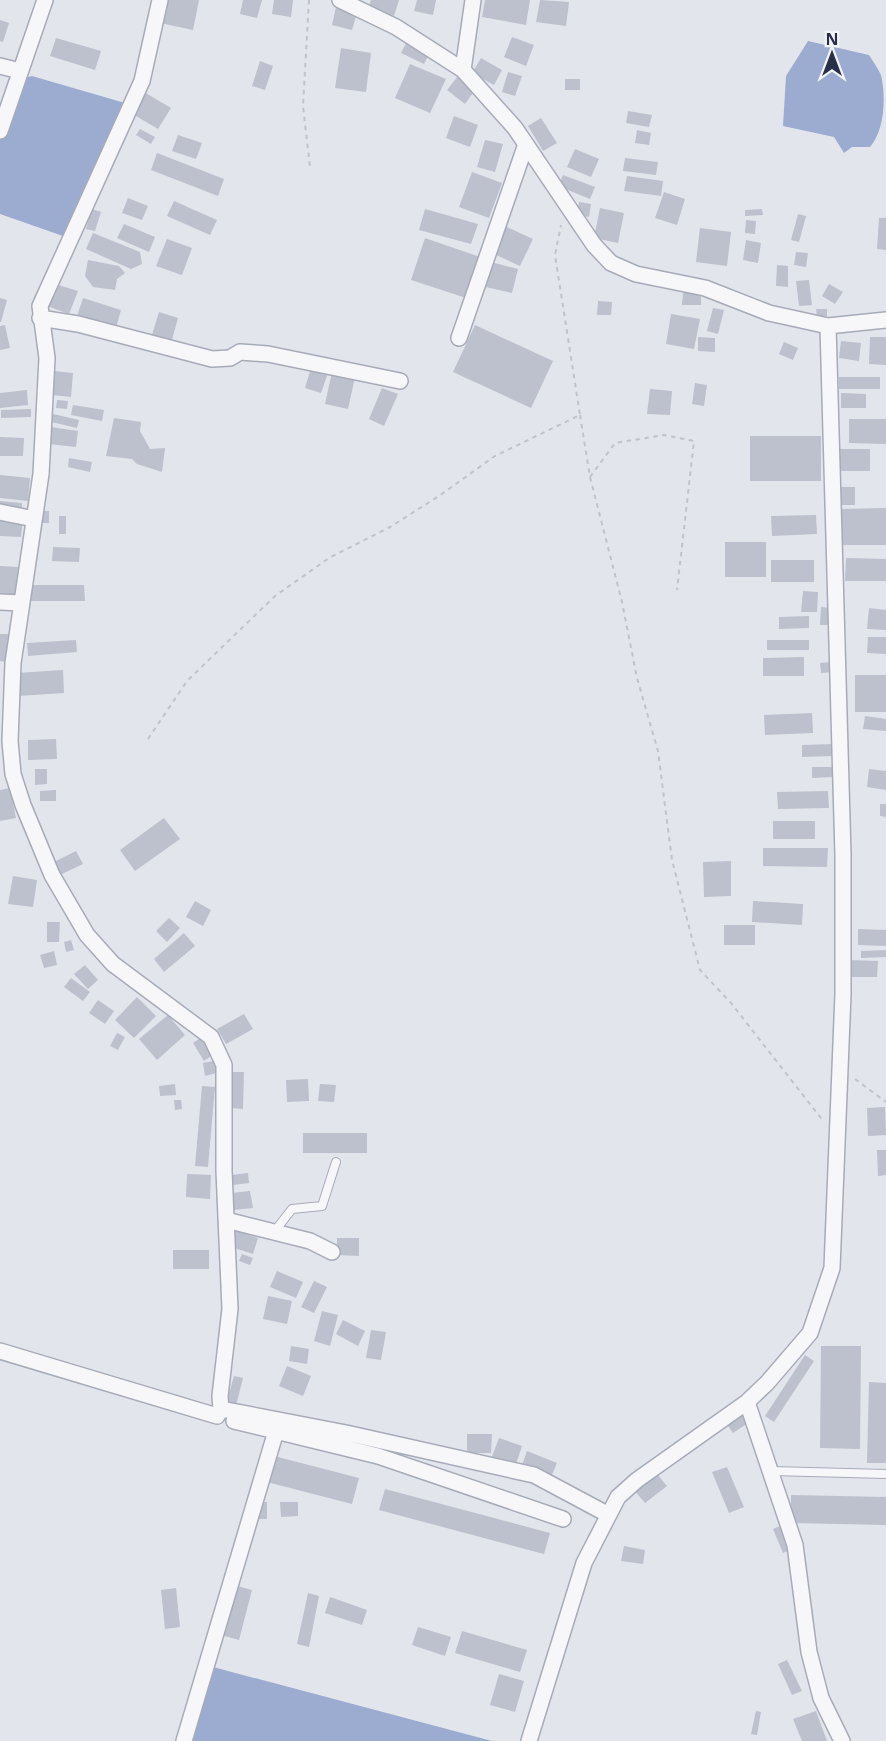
<svg xmlns="http://www.w3.org/2000/svg" width="886" height="1741" font-family="'Noto Sans',sans-serif">
	<style>
		.water { fill: #9bacd0 }
		.building { fill: #bdc0cd }
		.lines { fill: none; stroke-linecap: round; stroke-linejoin: round }
		.lane-casing { stroke: #a7abb8; stroke-width: 10 }
		.street-casing { stroke: #a7abb8; stroke-width: 18 }
		.path { stroke: #c1c3cb; stroke-width: 2; stroke-dasharray: 4.5 4.5; stroke-linecap: butt }
		.lane { stroke: #f7f7fa; stroke-width: 8 }
		.street { stroke: #f7f7fa; stroke-width: 15 }
	</style>
	<rect width="100%" height="100%" fill="#e3e5ed"/>
	<path class="water" d="M808 41 869 55C873 62 878 68 881 75 886 96 885 130 870 147H852L844 153 834 137 783 126 786 76Z
		M32 76 125 103 63 236 0 214V140L21 79Z
		M213 1667 492 1741H193Z"/>
	<path class="building" d="M165 0H199L193 30 160 23Z
		M243 0H262L257 18 240 14Z
		M274 0H293L291 17 272 14Z
		M371 0H399L394 16 368 8Z
		M417 0H436L433 15 414 11Z
		M485 0H530L526 25 482 17Z
		M540 0 569 2 566 26 536 22Z
		M336 7 357 13 352 30 332 25Z
		M0 20 9 23 3 42 0 41Z
		M512 37 534 45 526 66 504 57Z
		M56 38 101 51 95 70 50 56Z
		M406 43 429 54 424 64 401 53Z
		M341 48 371 53 366 92 335 88Z
		M481 58 502 70 494 85 472 73Z
		M260 61 273 66 265 90 252 86Z
		M410 64 446 79 430 113 395 98Z
		M508 72 522 76 515 96 502 92Z
		M458 76 475 90 465 104 447 90Z
		M565 79H580V90H565Z
		M144 92 171 108 158 129 131 113Z
		M628 111 652 115 649 127 626 123Z
		M454 116 478 125 470 147 446 138Z
		M541 118 557 143 543 151 528 126Z
		M140 129 155 137 151 144 136 135Z
		M637 130 651 133 649 145 635 143Z
		M178 135 202 143 196 159 172 151Z
		M485 140 503 144 495 172 477 167Z
		M575 149 599 159 591 177 567 167Z
		M157 153 224 179 218 196 151 170Z
		M625 158 658 162 656 175 623 171Z
		M472 172 502 183 489 218 459 207Z
		M563 175 595 187 590 199 558 186Z
		M627 176 663 181 661 196 624 191Z
		M664 192 685 199 677 225 655 218Z
		M128 198 148 206 142 220 122 213Z
		M174 201 217 220 210 235 167 216Z
		M579 202 591 204 589 217 577 215Z
		M600 208 624 213 618 243 594 238Z
		M92 209 101 212 95 231 86 229Z
		M425 209 478 224 471 244 419 230Z
		M762 209 763 215 745 216V210Z
		M798 214 806 216 799 242 791 240Z
		M879 218H886V250L877 249Z
		M746 220 756 221 755 234 745 233Z
		M124 224 155 237 149 252 117 238Z
		M505 226 533 239 520 266 492 253Z
		M700 228 731 232 727 266 696 262Z
		M93 233 140 252 142 264 131 269 86 249Z
		M425 238 480 257 466 298 411 280Z
		M167 239 192 248 182 275 156 266Z
		M746 240 761 243 758 263 743 260Z
		M796 252 808 253 806 267 794 265Z
		M88 260 119 266 125 273 117 279 115 290 93 287 85 276Z
		M487 261 518 269 512 293 481 286Z
		M777 265 788 266V287L776 286Z
		M809 280 812 305 799 306 796 281Z
		M55 284 78 291 69 314 47 306Z
		M829 284 843 292 835 304 822 296Z
		M683 293H701V305H682Z
		M0 298 7 300 1 322H0Z
		M83 298 121 310 116 328 77 316Z
		M598 301 612 302 611 315H597Z
		M713 308 724 310 718 334 707 331Z
		M816 309H827V316H817Z
		M159 312 178 318 171 343 151 338Z
		M671 314 700 319 694 349 666 344Z
		M5 325 10 348 0 350V326Z
		M475 325 553 361 531 408 453 372Z
		M698 337 715 338V352L698 351Z
		M870 337H886V365L869 364Z
		M841 341 861 343 859 361 839 358Z
		M784 342 798 348 793 360 779 354Z
		M311 368 328 373 321 393 305 388Z
		M54 371 73 373 71 397 52 395Z
		M332 372 355 377 348 409 325 404Z
		M839 377H880V389H839Z
		M695 383 707 385 704 406 692 404Z
		M382 388 398 394 384 426 369 419Z
		M650 389 672 391 670 415 647 414Z
		M27 390 28 405 0 408V393Z
		M841 393 866 394V408H841Z
		M57 400 68 401 67 409 56 408Z
		M73 405 104 410 102 421 71 415Z
		M31 409V417L1 418V410Z
		M49 413 79 420 77 428 47 421Z
		M114 418 141 422 140 431 150 449 165 448 162 472 137 464 132 459 106 456Z
		M849 419H886V444L849 443Z
		M51 427 78 431 76 447 49 444Z
		M750 436H821V481H750Z
		M0 437 24 438 23 456H0Z
		M838 449H870V471H838Z
		M69 458 92 462 90 472 68 467Z
		M0 475 30 478 28 501 0 498Z
		M836 487H855V505H836Z
		M0 501 22 503V509L0 508Z
		M886 508V545H840V509Z
		M37 511H49V523H37Z
		M0 515 23 517 21 537 0 536Z
		M816 515 817 534 772 536 771 516Z
		M59 516H66V534H59Z
		M725 542H766V577H725Z
		M53 547 80 548 79 562 52 561Z
		M846 558 886 559V581H845Z
		M771 560H814V582H771Z
		M0 566 18 567 15 597 0 596Z
		M29 585H84L85 601H29Z
		M803 591 818 592 817 612H801Z
		M821 607 831 608 829 625H820Z
		M869 608 886 610V630L867 629Z
		M809 616V628L779 629V617Z
		M0 634H8L6 662 0 661Z
		M868 637H886V654L867 653Z
		M76 640 77 652 28 656 27 643Z
		M767 640H809V650H767Z
		M804 657V676H763V658Z
		M833 662 834 672 821 673 820 663Z
		M63 670 64 693 18 696 17 673Z
		M855 675H886V712H855Z
		M812 713 813 733 765 735 764 715Z
		M865 716 886 719V731L863 729Z
		M56 739 57 759 28 760V740Z
		M834 744V756L802 757V745Z
		M812 767H833V777L812 778Z
		M35 769H47V784L35 785Z
		M869 769 886 771V790L867 787Z
		M10 788 16 818 0 821V790Z
		M56 790V801H40V791Z
		M828 791 829 808 778 809 777 792Z
		M880 804H886V817L880 816Z
		M164 818 180 839 135 871 120 850Z
		M773 821H815V839H773Z
		M763 848H828L827 867 763 866Z
		M76 851 83 864 60 875 54 862Z
		M731 861V896L704 897 703 862Z
		M13 876 37 880 33 907 8 904Z
		M195 901 211 910 203 926 186 917Z
		M753 901 803 904 802 925 752 922Z
		M169 918 180 928 167 942 156 931Z
		M47 922H60L59 942H47Z
		M724 925H755V945H724Z
		M858 929 886 930V946L858 945Z
		M184 933 195 946 164 972 154 959Z
		M71 940 74 950 66 952 64 942Z
		M886 950V957L861 958V951Z
		M54 951 57 965 44 968 40 955Z
		M847 960 878 961 877 977H847Z
		M85 965 98 980 88 989 74 974Z
		M71 978 90 992 83 1001 64 987Z
		M137 997 156 1016 134 1038 115 1020Z
		M98 1000 114 1011 105 1024 89 1013Z
		M244 1014 253 1029 226 1044 217 1029Z
		M168 1015 185 1035 157 1060 139 1039Z
		M117 1033 125 1037 118 1050 110 1046Z
		M203 1036 214 1054 204 1061 193 1043Z
		M214 1061 216 1073 205 1076 203 1063Z
		M231 1072H244L243 1109 230 1108Z
		M308 1079 309 1101 287 1102 286 1080Z
		M175 1084 176 1095 160 1096 159 1086Z
		M320 1084 336 1085 334 1102 318 1101Z
		M202 1086 215 1087 208 1167 195 1166Z
		M174 1100H181L182 1109 175 1110Z
		M885 1107 886 1135 868 1136 867 1108Z
		M303 1133H367V1153H303Z
		M877 1150H886V1175L878 1176Z
		M248 1173 249 1183 233 1185 232 1175Z
		M187 1174 211 1175 210 1199 186 1197Z
		M250 1191 253 1208 233 1210 231 1193Z
		M234 1230 258 1238 253 1254 228 1246Z
		M337 1238H359V1256L337 1255Z
		M173 1250H209V1269H173Z
		M242 1254 253 1258 250 1265 239 1261Z
		M277 1271 303 1282 296 1298 270 1287Z
		M314 1281 327 1287 314 1313 301 1307Z
		M268 1296 292 1301 287 1324 263 1319Z
		M322 1311 338 1315 330 1346 314 1341Z
		M343 1320 365 1331 358 1346 336 1334Z
		M371 1330 386 1332 381 1360 366 1358Z
		M291 1346 309 1349 307 1364 289 1361Z
		M821 1346H861L860 1449 820 1448Z
		M805 1355 814 1361 774 1422 765 1416Z
		M287 1366 311 1376 303 1396 279 1386Z
		M234 1376 243 1378 236 1406 226 1404Z
		M869 1382 886 1383V1463H867Z
		M741 1413 748 1423 733 1433 726 1423Z
		M467 1434H492L491 1453H467Z
		M499 1438 522 1446 515 1467 491 1459Z
		M527 1451 557 1463 551 1477 522 1465Z
		M274 1456 359 1478 352 1504 267 1482Z
		M727 1467 744 1507 729 1513 712 1472Z
		M657 1474 667 1486 645 1503 635 1491Z
		M385 1489 550 1533 544 1554 379 1510Z
		M791 1495 886 1497V1525L791 1523Z
		M257 1502H267V1519H257Z
		M280 1502H298V1516L281 1517Z
		M780 1526 790 1550 783 1553 773 1529Z
		M624 1546 645 1550 643 1564 621 1561Z
		M234 1585 252 1590 239 1640 221 1635Z
		M176 1588 180 1627 165 1629 161 1590Z
		M308 1593 319 1596 309 1647 297 1644Z
		M330 1597 367 1610 362 1625 325 1613Z
		M418 1627 451 1637 445 1656 412 1645Z
		M462 1631 527 1650 520 1672 455 1653Z
		M787 1660 802 1691 792 1695 778 1664Z
		M499 1674 524 1681 515 1712 490 1705Z
		M756 1711 761 1712 757 1735 751 1734Z
		M816 1711 827 1741H802L793 1719Z"/>
	<g class="lines">
		<defs>
			<path id="lane" d="M274 1232 292 1209 322 1206 336 1162
				M771 1471 886 1474"/>
			<path id="street" d="M160 0 142 81 40 306 47 358 41 474 13 663 10 741 13 774 23 805 52 875 87 935 113 964 211 1037 224 1065V1171L230 1309 220 1396 221 1409 346 1433 534 1475 607 1514
				M340 0 396 27 463 70 515 128 594 245 611 263 636 274 705 288 769 313 801 320 828 326 886 320
				M0 66 20 71
				M463 70 473 0
				M0 131 45 0
				M40 318 78 324 212 359 230 358 240 352 268 354 400 381
				M459 338 526 144
				M0 512 34 519
				M0 602 20 603
				M226 1220 310 1241 332 1252
				M0 1351 217 1416 221 1409
				M747 1402 795 1545 809 1652 821 1698 842 1741
				M234 1421 378 1456 563 1519
				M184 1741 276 1431
				M529 1741 584 1563 618 1497 637 1480 747 1402 767 1383 810 1333 832 1268 843 994V855L828 326"/>
		</defs>
		<use href="#lane" class="lane-casing"/>
		<use href="#street" class="street-casing"/>
		<path class="path" d="M309 0 303 106 310 167
			M580 415 590 477 622 602 637 678 658 751 672 860 700 970 731 1003 824 1122
			M590 477 615 443 664 435 694 441 677 590
			M148 739 187 681 275 596 329 558 390 527 439 496 495 456 580 415 555 255 561 225
			M855 1079 886 1102"/>
		<use href="#lane" class="lane"/>
		<use href="#street" class="street"/>
	</g>
	<g transform="translate(832 54)" stroke="#f3f5f9" stroke-width="4.5" paint-order="stroke">
	<path d="M0-4.5L10 22L0 15L-10 22Z" fill="#292f47"/>
	<text y="-9" font-size="16" font-weight="bold" text-anchor="middle" fill="#292f47">N</text>
	</g>
</svg>
